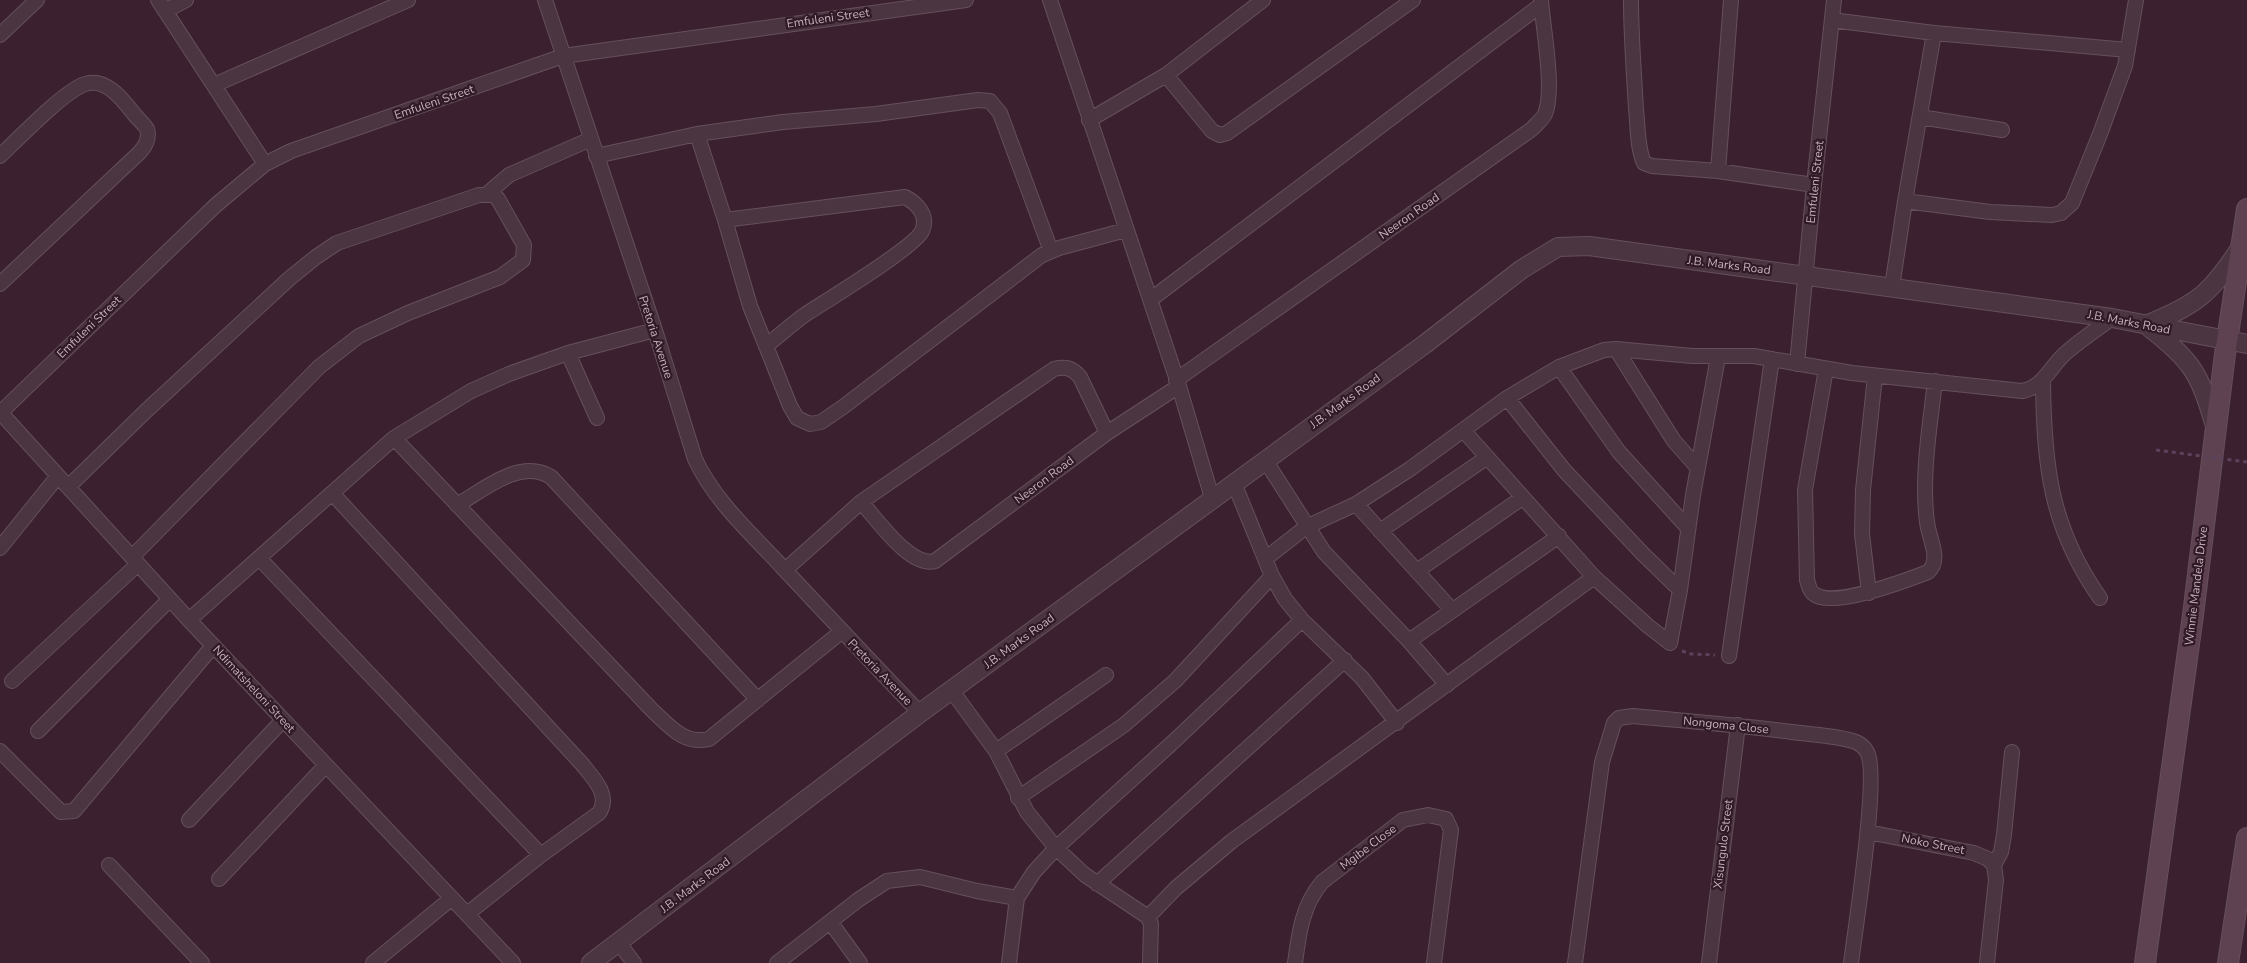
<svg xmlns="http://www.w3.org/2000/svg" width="2247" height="963" font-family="'Nunito Sans',sans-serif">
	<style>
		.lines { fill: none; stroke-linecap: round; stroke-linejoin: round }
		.minor-casing { stroke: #66505c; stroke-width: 16 }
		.tertiary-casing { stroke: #66505c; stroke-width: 20 }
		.secondary-casing { stroke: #66505c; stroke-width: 22 }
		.path { stroke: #5a435b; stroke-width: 3; stroke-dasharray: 4 4; stroke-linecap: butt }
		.minor { stroke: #4b3541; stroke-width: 14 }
		.tertiary { stroke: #4b3541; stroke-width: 18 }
		.secondary { stroke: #5f4251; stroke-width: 20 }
		.path-bridge { stroke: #5a435b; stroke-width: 3; stroke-dasharray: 4 4; stroke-linecap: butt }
		.labels { text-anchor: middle; stroke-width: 4.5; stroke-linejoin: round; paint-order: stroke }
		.street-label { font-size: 12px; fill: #c7b0bc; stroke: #301a26 }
	</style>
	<rect width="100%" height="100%" fill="#3b212f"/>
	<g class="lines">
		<defs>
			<path id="minor" d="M158 0 265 164
				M545 0 655 330 695 459C715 502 752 534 783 568 829 617 874 665 920 713
				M1050 0 1179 386 1212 498
				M1631 0C1631 36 1634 73 1636 109 1638 126 1637 147 1644 163L1652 166 1718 171 1814 185
				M165 11 186 0
				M1832 20 1934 33 2128 50
				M1934 33 1905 201 1990 212 2052 215 2061 213 2072 203 2100 134 2125 66 2136 0
				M0 35 37 0
				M1166 75 1212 131 1220 135 1227 133 1413 0
				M214 85 408 0
				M1920 117 2002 130
				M1089 120 1166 75 1263 0
				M697 134 725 220 750 306 790 406 797 418 810 424 821 422 843 407 1042 255 1059 248 1126 230
				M0 156C18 139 64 91 85 84 106 77 123 100 134 114 138 119 144 124 147 129 150 138 145 147 139 153L0 284
				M596 156 697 134 783 122 876 114 978 100 990 101 1000 113 1051 251
				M1718 171 1731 0
				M487 194 509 175 591 139
				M725 220 905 197C917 203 929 216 922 231 915 247 826 301 806 314 793 323 780 335 767 345
				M1892 287 1905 201
				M1150 300 1541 5
				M1616 349 1674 441 1698 468
				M568 353 597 418
				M1797 364 1814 185 1834 0
				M1559 367 1619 452 1688 528
				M1826 369 1805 490 1807 580C1809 585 1809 591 1814 594 1832 609 1907 580 1928 572 1942 560 1929 539 1927 522 1921 476 1930 426 1935 381
				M1176 380 1532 129C1536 124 1542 120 1545 114 1555 90 1543 28 1541 0
				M2043 381C2044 465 2050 527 2100 598
				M1507 398 1564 470 1643 554 1680 590
				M0 412 189 620 513 963
				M0 413 216 205 265 164 291 151 563 56 966 0
				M1463 430 1594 577 1648 626 1670 643 1680 590 1693 495 1718 357
				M394 438 652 710C669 726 684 745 709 739L841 632
				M1265 460 1324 552 1409 641 1447 685
				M1234 483 1272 576 1285 599 1302 620 1362 678 1397 723
				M68 487 147 410 290 278 316 257 337 243 479 195H494L498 199 524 245 523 260 500 277 408 313 359 336 319 367 132 557
				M332 493 582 764C593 778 611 795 599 813L541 855 467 914
				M861 502C877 519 910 568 935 561L1107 433 1179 386
				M1356 504 1452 610
				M457 505C485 489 520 458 551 477L758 700
				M1380 531 1486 458
				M0 548 58 476
				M259 558 541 855
				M1265 559 1306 527 1356 504 1410 469 1507 398 1559 367 1604 350 1616 349 1692 356H1754L1852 373 2022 391C2045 387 2051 364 2068 351 2082 339 2097 329 2112 318
				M785 570 861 502 1054 369C1066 366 1072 368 1080 377L1107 433
				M1417 571 1522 498
				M1869 593 1862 534 1863 490 1875 376
				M189 620 394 438 471 391 509 374 568 353 655 330
				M1409 641 1559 536
				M1729 656 1772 359
				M12 681 138 564
				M952 691 996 751 1027 812 1056 848 1085 875 1148 917 1151 924 1150 963
				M38 731 170 599
				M0 751 61 812 74 811 213 646
				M996 751 1106 675
				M1018 798 1124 725 1175 681 1272 576
				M189 820 283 720
				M1868 832 1974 853 1988 859 1994 865
				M109 865 202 963
				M219 879 326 765
				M1097 884 1345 660
				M1148 917 1176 888 1232 841 1594 577
				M831 923 860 963
				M619 943 634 963
				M373 963 452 898
				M777 963 858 900 887 881 920 877 977 891 1017 898
				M1009 963 1017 898 1034 872 1056 848 1171 744 1302 620
				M1295 963C1299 933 1302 906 1322 882L1403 820 1428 815 1446 819 1451 830 1434 963
				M1575 963 1602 762 1614 723 1619 718 1633 716C1686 721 1739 725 1792 732 1813 735 1836 735 1856 742 1860 744 1865 748 1867 752 1880 773 1855 930 1851 963
				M1709 963 1738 725
				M1987 963 1996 880 1994 865 2001 852 2004 835 2012 752"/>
			<path id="tertiary" d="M2146 325C2198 304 2210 294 2241 247
				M2150 328C2193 361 2200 375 2215 426
				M591 963 920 713 1425 344 1522 269 1558 247 1589 246 2112 318 2247 344"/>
			<path id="secondary" d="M2145 963 2193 615 2225 354 2247 209
				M2228 963 2247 838"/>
		</defs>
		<use href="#minor" class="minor-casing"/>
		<use href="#tertiary" class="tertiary-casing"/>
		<use href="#secondary" class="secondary-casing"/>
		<path class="path" d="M1682 651 1691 654 1715 655"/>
		<use href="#minor" class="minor"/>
		<use href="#tertiary" class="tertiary"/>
		<use href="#secondary" class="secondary"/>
		<path class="path-bridge" d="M2156 450 2247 462"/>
	</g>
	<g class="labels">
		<g class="street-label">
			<text transform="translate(828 18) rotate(-8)" y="4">Emfuleni Street</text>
			<text transform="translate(434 102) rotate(-19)" y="4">Emfuleni Street</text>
			<text transform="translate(1815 182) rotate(-84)" y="4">Emfuleni Street</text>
			<text transform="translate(1409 216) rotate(-35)" y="4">Neeron Road</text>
			<text transform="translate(1729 265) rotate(7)" y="4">J.B. Marks Road</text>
			<text transform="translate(2129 322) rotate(11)" y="4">J.B. Marks Road</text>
			<text transform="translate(89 327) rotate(-44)" y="4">Emfuleni Street</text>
			<text transform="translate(656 337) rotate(72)" y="4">Pretoria Avenue</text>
			<text transform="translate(1345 401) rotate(-36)" y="4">J.B. Marks Road</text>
			<text transform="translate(1044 480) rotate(-37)" y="4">Neeron Road</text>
			<text transform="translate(2196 586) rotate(-83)" y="4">Winnie Mandela Drive</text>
			<text transform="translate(1019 641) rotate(-36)" y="4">J.B. Marks Road</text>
			<text transform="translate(880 672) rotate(46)" y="4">Pretoria Avenue</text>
			<text transform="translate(254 689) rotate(47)" y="4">Ndimatsheloni Street</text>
			<text transform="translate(1726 725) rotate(6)" y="4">Nongoma Close</text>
			<text transform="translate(1723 844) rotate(-83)" y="4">Xisungulo Street</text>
			<text transform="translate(1933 844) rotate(11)" y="4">Noko Street</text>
			<text transform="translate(1368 847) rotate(-37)" y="4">Mgibe Close</text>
			<text transform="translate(695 885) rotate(-37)" y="4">J.B. Marks Road</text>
		</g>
	</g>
</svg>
